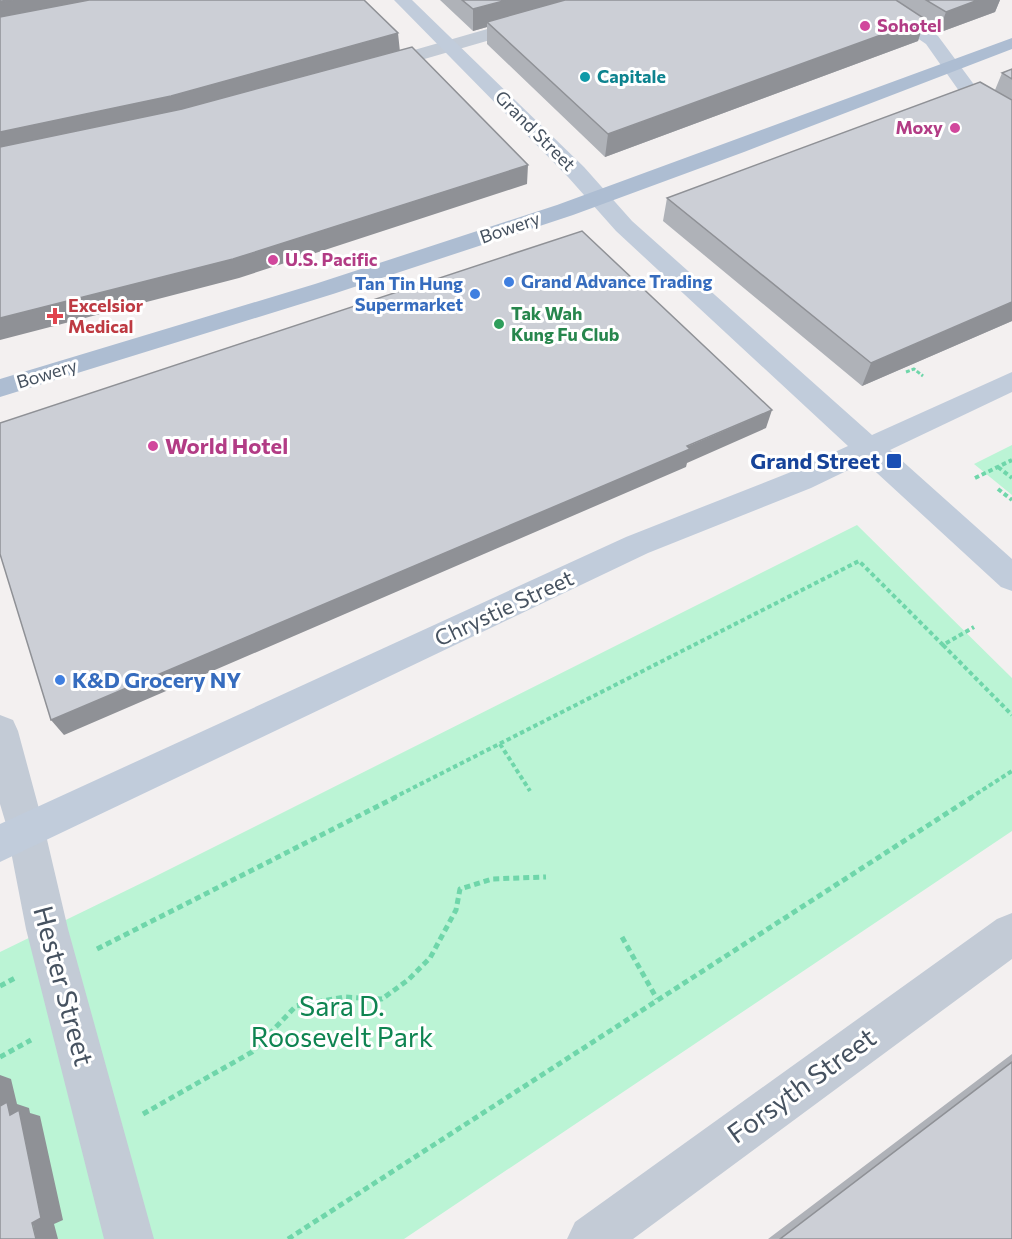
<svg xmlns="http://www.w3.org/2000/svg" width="1012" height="1239" font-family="Commissioner,sans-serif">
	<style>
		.green { fill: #bbf4d5 }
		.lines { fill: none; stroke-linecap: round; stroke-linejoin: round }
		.path-far2 { stroke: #6fd6aa; stroke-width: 3; stroke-dasharray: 4 2; stroke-linecap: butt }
		.path-far1 { stroke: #6fd6aa; stroke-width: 4; stroke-dasharray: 4.5 3; stroke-linecap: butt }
		.path { stroke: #6fd6aa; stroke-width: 5; stroke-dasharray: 6 4; stroke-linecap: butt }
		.pedestrian { fill: #c3cbd6; fill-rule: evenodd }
		.minor { fill: #c3cbd6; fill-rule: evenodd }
		.secondary { fill: #c1ccdb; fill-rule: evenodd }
		.primary { fill: #adbdd2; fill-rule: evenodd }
		.wall { fill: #afb2b8 }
		.shaded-wall { fill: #8f9196 }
		.building { fill: #cccfd6; stroke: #8f9196; stroke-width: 1.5 }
		.hotel-dot { fill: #d1479c; stroke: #fff; stroke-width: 2 }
		.culture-dot { fill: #0f9aa8; stroke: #fff; stroke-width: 2 }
		.shop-dot { fill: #3f7fe0; stroke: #fff; stroke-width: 2 }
		.health-dot { fill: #e0444e; stroke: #fff; stroke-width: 2 }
		.leisure-dot { fill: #2e9e5b; stroke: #fff; stroke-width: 2 }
		.transit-dot { fill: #1a4fb4; stroke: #fff; stroke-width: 2 }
		.labels { text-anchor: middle; stroke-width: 6; stroke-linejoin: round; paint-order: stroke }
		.far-hotel-label { font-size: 18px; font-weight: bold; fill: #b23c85; stroke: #fff; text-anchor: start }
		.far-culture-label { font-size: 18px; font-weight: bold; fill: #0d838f; stroke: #fff; text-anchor: start }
		.far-street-label { font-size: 18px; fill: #465260; stroke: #fff }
		.far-shop-label { font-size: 18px; font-weight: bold; fill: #366cbe; stroke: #fff; text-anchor: start }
		.far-health-label { font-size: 18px; font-weight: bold; fill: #be3a42; stroke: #fff; text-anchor: start }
		.far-leisure-label { font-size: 18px; font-weight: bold; fill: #27864d; stroke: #fff; text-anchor: start }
		.hotel-label { font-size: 22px; font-weight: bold; fill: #b23c85; stroke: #fff; text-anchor: start }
		.transit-label { font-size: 22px; font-weight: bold; fill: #164399; stroke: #fff; text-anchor: end }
		.street-label { font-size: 22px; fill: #465260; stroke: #fff }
		.shop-label { font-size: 22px; font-weight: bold; fill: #366cbe; stroke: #fff; text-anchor: start }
		.near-street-label { font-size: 27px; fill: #465260; stroke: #fff }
		.near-park-label { font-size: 27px; fill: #0e8451; stroke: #fff }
	</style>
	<rect width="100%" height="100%" fill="#f3f0f0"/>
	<path class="green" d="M1012 445V495L974 464Z
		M857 525 1012 678V831L404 1239H0V952L154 877Z"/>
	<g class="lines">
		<path class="path-far2" d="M906 372 914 369 923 376"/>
		<path class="path-far1" d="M998 467 1012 478
			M975 478 1012 460
			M998 489 1012 500
			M943 645 1012 715
			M500 744 530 791
			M393 798 859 561 943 645 974 627
			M970 798 1012 771"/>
		<path class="path" d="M622 937 657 999
			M97 949 396 797
			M0 986 15 978
			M0 1057 31 1040
			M143 1114 252 1052 296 1006 344 997 382 999 408 980 430 958 456 910 460 889 492 879 546 877
			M288 1239 972 797"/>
		<path class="pedestrian" d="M26 813 40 818 45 831 68 929 154 1239H104L26 929 7 831 12 818Z"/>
		<path class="minor" d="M589 0H616L614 4 383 71H369L367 67 369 63Z
			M0 715 13 720 18 731 45 831 40 844 26 849 12 844 0 804Z
			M1012 913V959L633 1239H567L575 1222 997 919Z"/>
		<path class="secondary" d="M394 0H412L584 167 632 221 872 435 1012 372V392L890 450 1012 559V591L1001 587 865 462 811 488 648 553 0 862V824L626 537 791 472 848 446 616 231 568 177Z
			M862 0H882L938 36 978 90 1012 110V124L1005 122 964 98 926 44Z"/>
		<path class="primary" d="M1012 38V49L744 152 573 215 333 294 0 397V379L315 284 557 205Z"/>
	</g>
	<path class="wall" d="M440 0H1000L995 12 938 33 923 24 918 41 605 157 487 44V27L473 31Z
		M1012 69V321L862 386 663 221 667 198 995 90 1002 73Z
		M1012 1054V1239H768Z"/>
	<path class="shaded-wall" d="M13 0H110L0 22V2Z
		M507 0H582L487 22V27L473 31V9Z
		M978 0H1000L995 12 938 33 946 12Z
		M925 19 918 41 605 157 608 134Z
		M398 33 400 52 176 115 0 153V132Z
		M528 165 527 184 239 278 0 340V318Z
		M1012 302V321L862 386 871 363Z
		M772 410 766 428 687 463 686 467 64 735 51 720Z
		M0 1075 11 1079 17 1104 29 1108 30 1113 40 1116 63 1220 54 1224 58 1239H36L10 1115 0 1109Z"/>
	<path class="building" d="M0 0H13L0 2Z
		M89 0H364L398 33 171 96 0 132V17Z
		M462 0H507L473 9Z
		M565 0H896L925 19 608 134 487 22Z
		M926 0H978L946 12Z
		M412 47 528 165 233 259 0 318V147L182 109Z
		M1012 69V79L1002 73Z
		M980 82 1012 100V302L871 363 667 198Z
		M582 231 772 410 687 446 690 449 51 720 0 554V423Z
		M1012 1062V1239H780Z
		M7 1102 10 1115 19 1110 41 1218 32 1223 36 1239H0V1106Z"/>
	<g class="hotel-dot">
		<circle cx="865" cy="26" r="6"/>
		<circle cx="955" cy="128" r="6"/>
		<circle cx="273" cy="260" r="6"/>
		<circle cx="153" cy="446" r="6"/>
	</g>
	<circle class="culture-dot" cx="585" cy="77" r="6"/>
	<g class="shop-dot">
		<circle cx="509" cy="282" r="6"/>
		<circle cx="475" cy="294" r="6"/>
		<circle cx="60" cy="680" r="6"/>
	</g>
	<path class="health-dot" d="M52 307h6v6h6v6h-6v6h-6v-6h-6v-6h6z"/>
	<circle class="leisure-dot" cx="499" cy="324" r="6"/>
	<rect class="transit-dot" x="886" y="453" width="16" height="16" rx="3"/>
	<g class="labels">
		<g class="far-hotel-label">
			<text x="877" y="32">Sohotel</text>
			<text x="943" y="134" text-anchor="end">Moxy</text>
			<text x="285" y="266">U.S. Pacific</text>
		</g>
		<g class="far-culture-label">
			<text x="597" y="83">Capitale</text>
		</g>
		<g class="far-street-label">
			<text transform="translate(535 131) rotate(45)" y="6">Grand Street</text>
			<text transform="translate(510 228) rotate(-19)" y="6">Bowery</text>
			<text transform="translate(47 374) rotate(-17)" y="6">Bowery</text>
		</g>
		<g class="far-shop-label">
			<text x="521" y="288">Grand Advance Trading</text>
			<text x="463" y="290" text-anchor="end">Tan Tin Hung<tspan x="463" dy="21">Supermarket</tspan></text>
		</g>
		<g class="far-health-label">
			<text x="68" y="312">Excelsior<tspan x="68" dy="21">Medical</tspan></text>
		</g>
		<g class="far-leisure-label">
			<text x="511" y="320">Tak Wah<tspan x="511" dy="21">Kung Fu Club</tspan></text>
		</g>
		<g class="hotel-label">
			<text x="165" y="454">World Hotel</text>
		</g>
		<g class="transit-label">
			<text x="880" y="469">Grand Street</text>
		</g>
		<g class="street-label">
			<text transform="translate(504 608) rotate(-25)" y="8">Chrystie Street</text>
		</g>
		<g class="shop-label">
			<text x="72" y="688">K&amp;D Grocery NY</text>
		</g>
		<g class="near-street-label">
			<text transform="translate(63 986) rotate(75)" y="9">Hester Street</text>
			<text transform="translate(802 1086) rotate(-36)" y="9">Forsyth Street</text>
		</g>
		<g class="near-park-label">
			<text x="342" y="1016">Sara D.<tspan x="342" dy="31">Roosevelt Park</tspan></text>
		</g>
	</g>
</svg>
